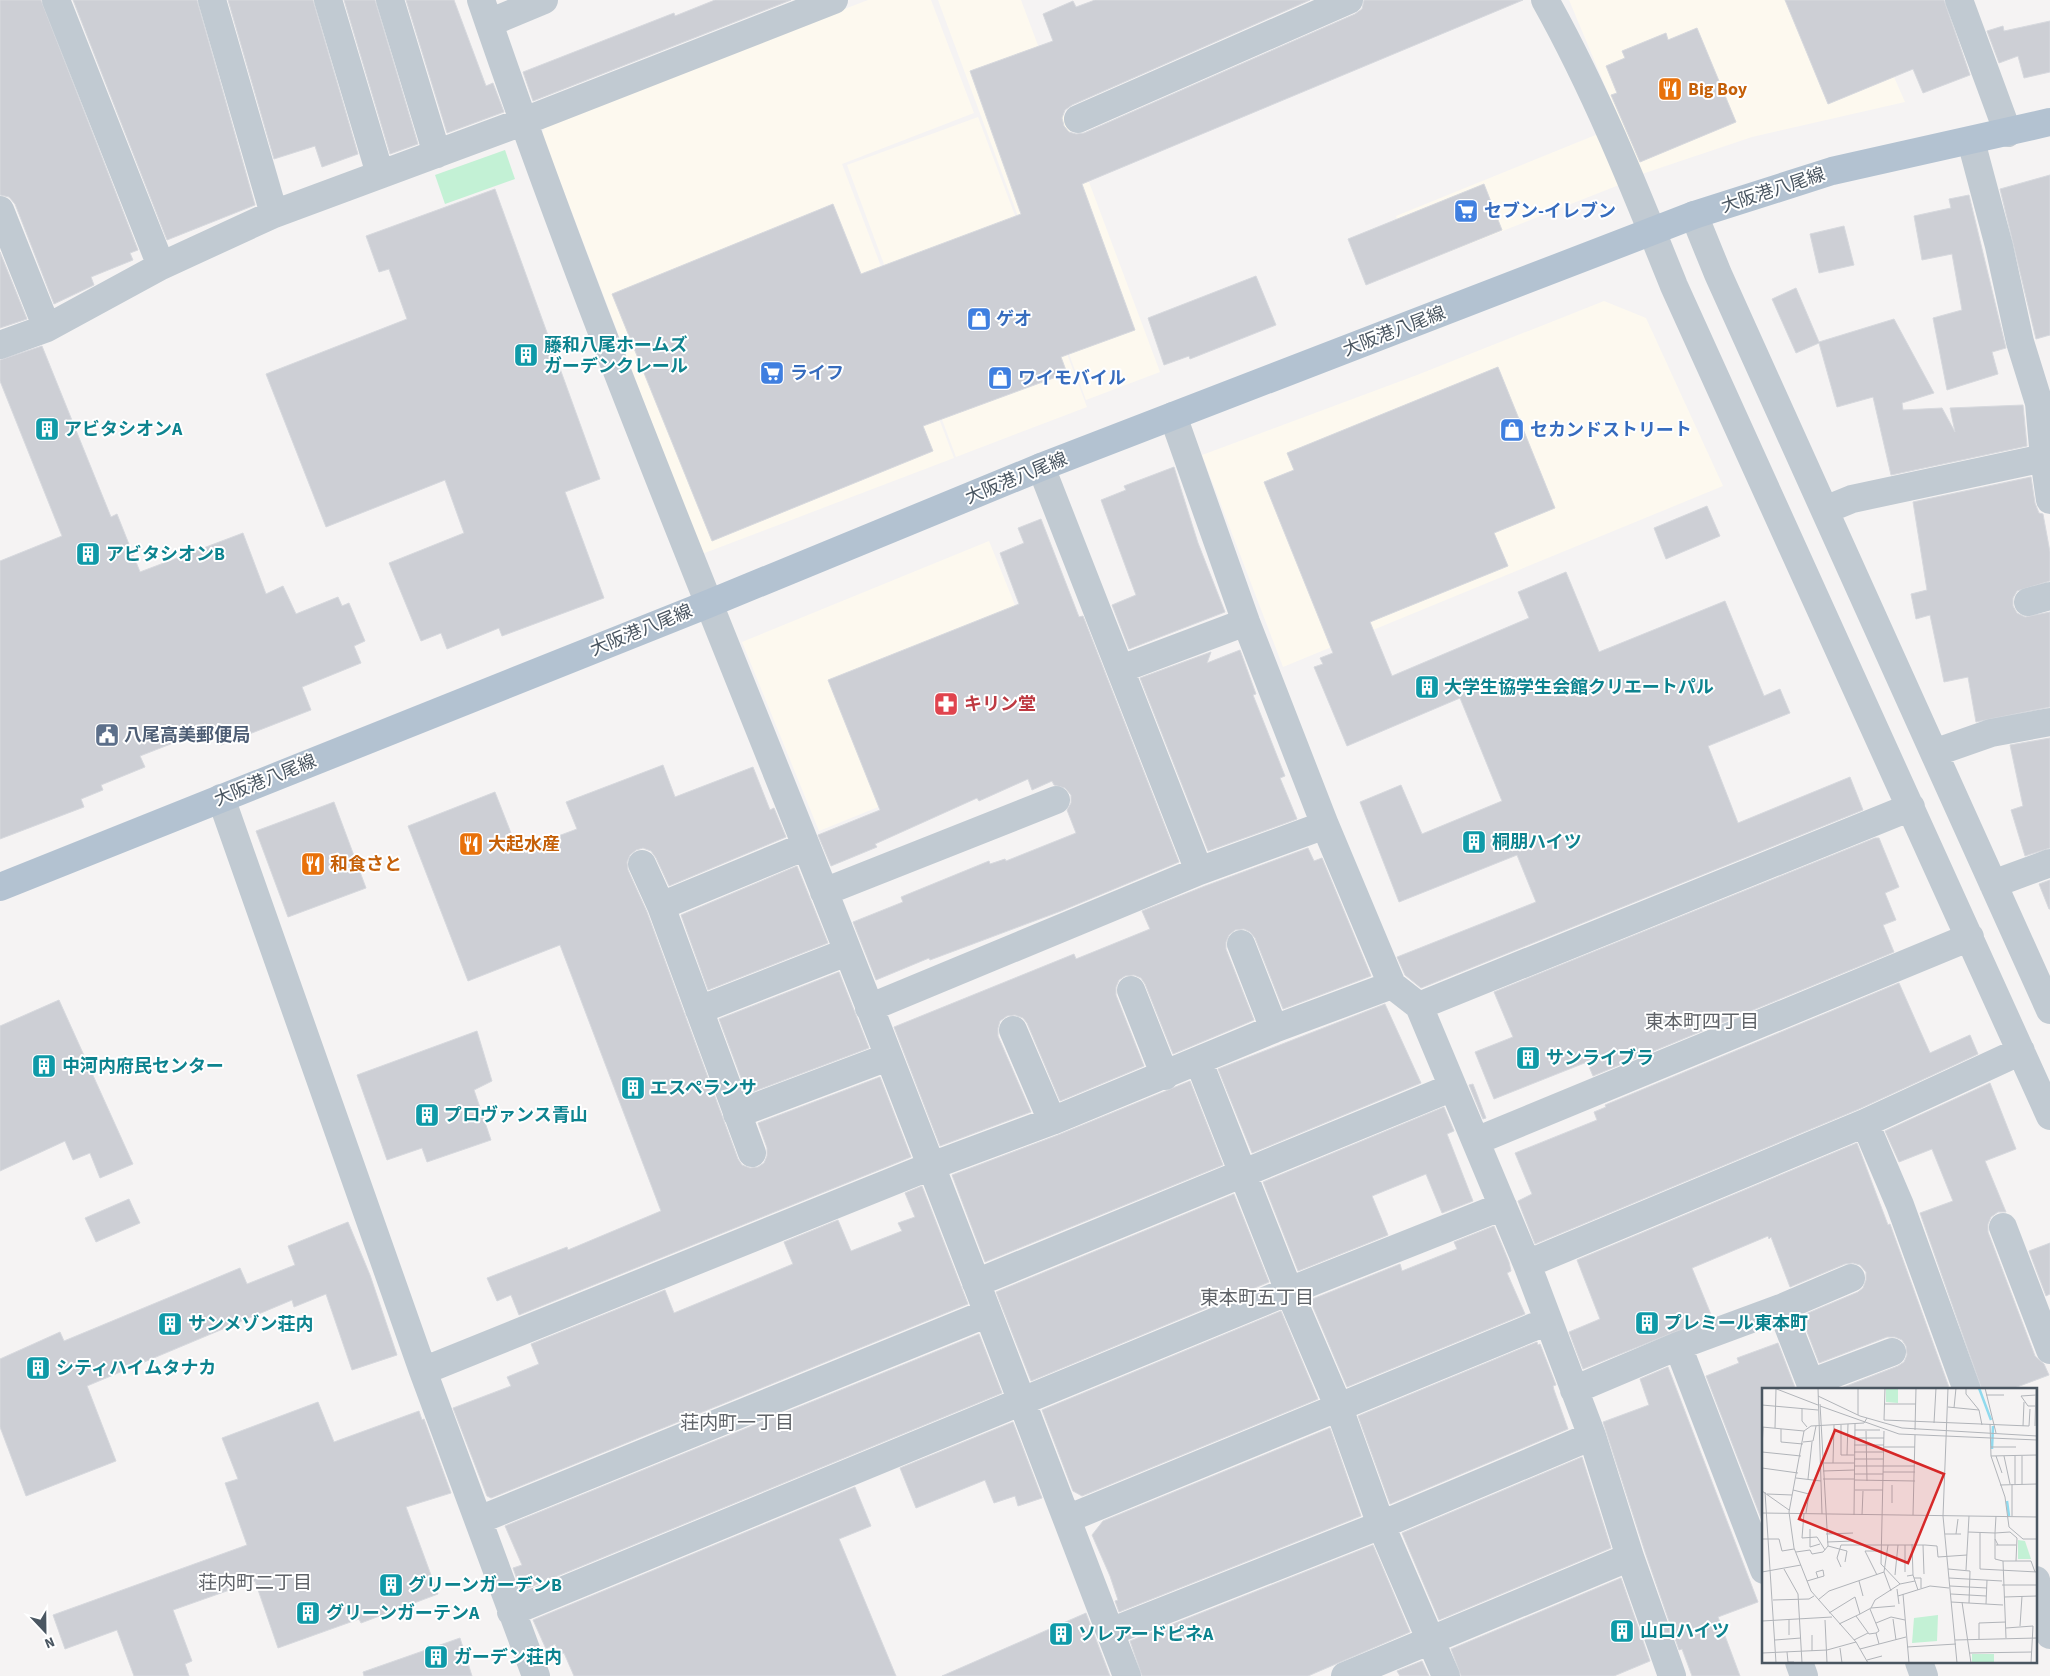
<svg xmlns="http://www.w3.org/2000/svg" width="2050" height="1676" font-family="'Source Sans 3','Noto Sans JP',sans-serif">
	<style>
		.commercial { fill: #fdf9ef }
		.green { fill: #c3f1d5 }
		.building { fill: #cdcfd5; stroke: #d7d9de }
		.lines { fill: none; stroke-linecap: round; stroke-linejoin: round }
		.minor { stroke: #c1cad2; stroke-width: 28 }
		.major { stroke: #b3c2d1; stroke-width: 28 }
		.labels { text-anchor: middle; stroke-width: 4; stroke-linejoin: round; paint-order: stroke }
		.food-label { font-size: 18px; font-weight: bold; fill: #c56008; stroke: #fff; text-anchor: start }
		.street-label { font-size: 18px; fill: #4a5661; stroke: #fff }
		.shop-label { font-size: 18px; font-weight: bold; fill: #366cbe; stroke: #fff; text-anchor: start }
		.culture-label { font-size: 18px; font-weight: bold; fill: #0d838f; stroke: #fff; text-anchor: start }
		.health-label { font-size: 18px; font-weight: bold; fill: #be3a42; stroke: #fff; text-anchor: start }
		.service-label { font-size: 18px; font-weight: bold; fill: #4e5e75; stroke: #fff; text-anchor: start }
		.neighbourhood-label { font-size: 19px; fill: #5f6368; stroke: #fff }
		.inset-river { fill: none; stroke: #90daee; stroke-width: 2.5 }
		.inset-road { fill: none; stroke: #b1b4b9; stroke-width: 1 }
		.view { fill: #d62828; fill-opacity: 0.15; stroke: #d62828; stroke-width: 2.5 }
		.inset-edge { fill: none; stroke: #4a5661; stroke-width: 2.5 }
	</style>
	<rect width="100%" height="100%" fill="#f5f3f3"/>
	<path class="commercial" d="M868 0H931L974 113 842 164 954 458 702 554 542 134 546 123Z
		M938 0H1021L1160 372 1086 400Z
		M1569 0H1860L1905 102 1752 137 1642 174Z
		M978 117 1087 407 956 457 847 165Z
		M1598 134 1619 185 1416 265 1396 216Z
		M1604 301 1646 318 1723 486 1283 667 1202 455 1417 375Z
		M989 541 1066 731 819 831 742 642Z"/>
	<path class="green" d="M505 150 515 179 445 204 435 175Z"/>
	<path class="building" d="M0 0H41L138 250 130 253 133 260 91 277 94 285 54 304 15 204 9 197 0 195Z
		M73 0H197L255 205 167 240Z
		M228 0H313L358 154 322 167 315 146 274 159Z
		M344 0H375L418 144 390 154Z
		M406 0H454L486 86 493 83 504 112 447 133Z
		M715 0H791L533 101 523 72 674 13 675 16Z
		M1095 0H1310L1072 105 1065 110 1062 118 1064 126 1069 132 1076 134 1084 133 1355 14 1362 9 1364 0H1523L1082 184 1135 330 1061 357 1067 373 923 426 933 451 712 541 612 294 833 204 861 274 1021 214 970 71 1053 41 1043 14 1073 1 1076 7Z
		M1785 0H1944L1970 75 1923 93 1913 69 1828 104Z
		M2050 21V72L2024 78 2018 56 1999 63 1987 31 2003 26 2004 31Z
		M1697 28 1736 122 1640 162 1611 95 1617 93 1606 66 1625 58 1622 51 1666 33 1668 40Z
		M2050 175V335L2036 339 2000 189Z
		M1484 184 1502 230 1366 285 1348 239Z
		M495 189 600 479 565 492 604 598 502 636 499 628 447 649 441 633 421 641 389 563 464 533 445 480 326 527 266 374 407 319 389 269 379 272 366 236Z
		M1969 195 2006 348 1992 352 1998 374 1947 390 1933 318 1962 310 1952 254 1922 260 1914 216 1951 208 1949 199Z
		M1844 226 1854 265 1819 273 1810 234Z
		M0 252 27 319 0 328Z
		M1256 276 1276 325 1190 359 1189 356 1164 365 1148 318Z
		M1796 288 1819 342 1894 319 1934 393 1902 403 1903 410 1942 408 1955 432 1950 408 2023 405 2027 446 1891 475 1873 397 1837 407 1819 343 1796 353 1772 299Z
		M42 346 111 517 117 514 140 572 243 533 266 594 283 586 296 614 338 597 342 606 349 603 365 641 354 646 361 663 302 687 311 710 221 745 214 727 140 756 145 767 101 785 103 790 81 799 84 807 0 839V561L62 536 0 381V360Z
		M1498 367 1555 508 1494 533 1508 566 1370 622 1392 676 1529 618 1518 592 1566 572 1599 652 1725 601 1764 696 1780 689 1790 713 1708 746 1738 823 1850 777 1863 810 1421 988 1405 975 1397 957 1536 902 1517 855 1399 902 1360 802 1401 785 1422 834 1502 801 1460 698 1347 746 1314 667 1323 664 1320 658 1333 653 1264 482 1294 470 1287 453Z
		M1174 467 1198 543 1225 612 1129 649 1112 605 1136 595 1101 500 1126 490 1124 486Z
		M2031 477 2035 503 2039 513 2043 514 2050 552V581L2017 591 2013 598V606L2017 613 2025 617 2050 612V707L1976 722 1968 677 1944 682 1930 615 1916 619 1911 594 1927 590 1913 502Z
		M1707 506 1720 536 1666 559 1654 528Z
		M1041 519 1079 617 1083 616 1179 862 1061 911 930 960 929 958 876 980 853 922 903 902 901 897 989 861 990 864 1005 859 1006 861 1076 833 1067 810 1071 803V795L1065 788 1054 785 1052 781 1032 790 1028 779 979 801 977 798 875 844 877 847 831 866 818 835 880 810 828 680 1019 604 1000 553 1024 543 1018 528Z
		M1240 650 1256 694 1253 695 1285 776 1280 778 1297 819 1208 851 1140 678 1211 652 1207 663Z
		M2050 738V848L2025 856 2011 810 2023 806 2010 745Z
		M663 765 675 797 753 767 770 810 774 808 786 837 669 886 656 858 651 851 643 848 636 850 630 855 627 862 628 870 647 912 738 1159 742 1165 750 1168 758 1167 764 1163 767 1156V1148L758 1123 880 1077 911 1157 519 1315 511 1295 497 1301 487 1278 567 1247 568 1250 661 1211 560 945 468 981 408 826 495 792 518 851 577 829 566 802Z
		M334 802 366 888 288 917 256 831Z
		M1875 838H1879L1899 887 1885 893 1896 920 1883 925 1894 952 1593 1076 1587 1062 1494 1099 1475 1052 1513 1037 1494 992Z
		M1308 848 1314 861 1322 858 1371 976 1283 1009 1255 938 1250 932 1244 929 1235 930 1229 935 1226 942V949L1254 1020 1173 1054 1145 984 1141 978 1134 975 1125 976 1119 980 1116 987V995L1144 1066 1060 1101 1027 1023 1023 1018 1015 1015 1007 1016 1000 1021 998 1028V1036L1031 1112 940 1146 894 1027 1074 954 1076 959 1150 929 1142 911 1205 886Z
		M797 866 828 943 708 990 681 915Z
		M2050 880V909H2049L2039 884Z
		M839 972 869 1048 747 1094 719 1019Z
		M1899 983 1930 1053 1970 1035 1978 1054 1859 1109 1535 1244 1518 1201 1532 1194 1515 1153 1597 1120 1594 1112 1606 1107 1605 1105Z
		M59 1000 133 1164 100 1178 90 1153 73 1160 65 1141 0 1171V1026Z
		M1385 1004 1421 1083 1252 1153 1218 1069Z
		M477 1031 492 1081 474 1090 491 1140 427 1162 422 1148 387 1160 357 1075Z
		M1190 1081 1223 1165 985 1262 952 1175 1058 1135Z
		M1990 1083 2016 1149 1985 1161 2006 1212H1998L1991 1217 1988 1224V1232L2035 1356 2044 1364 2049 1375 2009 1390H1982L1920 1213 1953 1201 1932 1149 1899 1162 1885 1131Z
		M1473 1084 1486 1118 1483 1119 1469 1085Z
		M1444 1107 1454 1131 1447 1134 1473 1201 1442 1213 1426 1174 1372 1196 1388 1235 1298 1271 1263 1182Z
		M1857 1143 1888 1225 1890 1224 1950 1390H1836L1898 1366 1904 1362 1907 1355 1906 1346 1902 1340 1895 1337H1887L1819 1363 1801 1316 1858 1292 1863 1288 1866 1280V1272L1860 1265 1853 1263 1845 1264 1790 1287 1771 1237 1769 1239 1768 1236 1692 1268 1712 1317 1583 1369 1569 1332 1600 1319 1577 1260Z
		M922 1186 968 1304 491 1498 487 1496 453 1408 511 1386 507 1377 539 1364 531 1344 665 1290 674 1313 793 1264 784 1242 838 1220 851 1251 902 1231 898 1223 915 1217 905 1193Z
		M1234 1194 1269 1282 1031 1381 996 1292Z
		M129 1199 140 1223 96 1242 85 1218Z
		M348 1222 370 1275 397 1355 352 1370 326 1294 294 1307 292 1300 87 1386 116 1461 26 1496 0 1427V1359L60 1332 64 1341 240 1268 247 1284 295 1265 288 1246Z
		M1494 1226 1509 1262 1511 1271 1507 1273 1525 1314 1347 1387 1310 1300 1400 1264 1402 1271 1457 1249 1454 1242Z
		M2050 1243V1294L2046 1296 2029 1251Z
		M1281 1311 1318 1399 1082 1496 1073 1491 1042 1410Z
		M979 1334 1002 1393 521 1591 513 1568 522 1565 505 1526Z
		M1537 1342 1538 1345 1540 1344 1556 1385 1553 1386 1554 1390 1568 1429 1390 1504 1358 1416Z
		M1778 1343 1796 1390H1764V1526L1706 1376 1739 1363 1737 1358Z
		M1668 1367 1758 1602 1718 1617 1740 1676H1692L1682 1649 1679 1650 1645 1552 1603 1422 1649 1405 1640 1379Z
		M318 1402 334 1442 419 1411 422 1420 424 1419 451 1493 406 1507 438 1594 361 1623 359 1619 278 1648 255 1581 173 1610 192 1661 185 1664 189 1676H134L117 1630 65 1649 53 1615 247 1545 225 1483 238 1479 222 1438Z
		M1013 1422 1042 1498 1018 1506 1015 1496 994 1503 985 1480 916 1508 900 1468Z
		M1330 1428 1361 1516 1119 1612 1115 1601 1118 1600 1110 1576 1092 1535 1103 1521Z
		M1582 1457 1611 1548 1439 1620 1402 1533Z
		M855 1487 871 1526 839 1539 896 1676H574L564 1653 559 1655 555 1644 546 1649 533 1620Z
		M1373 1545 1410 1632 1308 1676H1142L1130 1641Z
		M1621 1578 1650 1661 1614 1676H1461L1451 1649Z
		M1086 1613 1110 1676H942Z
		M460 1638 472 1676H364L363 1672Z
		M1422 1661 1429 1676H1400L1397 1671Z"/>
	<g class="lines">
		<path class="minor" d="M56 0 161 266
			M212 0 274 214
			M328 0 380 174
			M390 0 437 154
			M481 0C578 285 693 563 805 843 915 1119 1020 1398 1127 1676
			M1545 0C1596 91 1635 189 1674 286L2050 1116
			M1959 0 2008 133
			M489 23 544 0
			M1078 119 1349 0
			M1971 141 1999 246 2020 342 2039 403 2044 458H2050
			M0 210 47 328
			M1694 215 1718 274 2050 1010
			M0 345 47 328 161 266 274 214 522 122 834 0
			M1173 416 1246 622 1325 825 1392 985 1419 1006 1527 1264 1592 1436 1630 1557 1672 1676
			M1041 467 1199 871
			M1825 510 1852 499 2044 458 2050 500
			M2028 602 2050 596
			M1121 669 1246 622
			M1934 753 1991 733 2050 722
			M221 798 423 1371 536 1676
			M642 864 661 906 752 1153
			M1993 884 2050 863
			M824 892 1056 800
			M661 906 806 846
			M1241 944 1274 1029
			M1131 990 1165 1076
			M1419 1006 1911 807
			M869 1008 1199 871 1325 825
			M699 1010 847 952
			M1013 1030 1052 1121
			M1199 1062 1289 1291 1339 1408 1381 1525 1446 1676
			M737 1114 888 1057
			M1865 1123 1900 1205 1967 1390
			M1476 1141 1970 937
			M2003 1227 2050 1350
			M1527 1264 1865 1123 2021 1051
			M976 1283 1453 1087
			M1781 1308 1851 1278
			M1678 1346 1764 1570
			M423 1371 931 1166 1052 1121 1274 1029 1392 985
			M1810 1383 1892 1352
			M1574 1390 1678 1346 1781 1308 1813 1390
			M1067 1519 1548 1321
			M479 1520 988 1313
			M2036 1580 2050 1635
			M511 1612 1289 1291 1503 1206
			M1110 1632 1381 1525 1592 1436
			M1799 1662 1804 1676
			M1919 1662 1924 1676
			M1345 1676 1630 1557"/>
		<path class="major" d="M0 887 708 604 1041 467 1694 215 1832 171 2050 122"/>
	</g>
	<defs>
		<symbol id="restaurant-square" viewBox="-11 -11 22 22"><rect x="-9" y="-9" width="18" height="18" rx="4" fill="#e8710a" stroke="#fff"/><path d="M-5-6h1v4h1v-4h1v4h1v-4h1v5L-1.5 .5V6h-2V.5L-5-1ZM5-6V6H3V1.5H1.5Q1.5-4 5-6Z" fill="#fff"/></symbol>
		<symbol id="supermarket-square" viewBox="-11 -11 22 22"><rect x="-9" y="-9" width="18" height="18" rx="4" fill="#3f7fe0" stroke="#fff"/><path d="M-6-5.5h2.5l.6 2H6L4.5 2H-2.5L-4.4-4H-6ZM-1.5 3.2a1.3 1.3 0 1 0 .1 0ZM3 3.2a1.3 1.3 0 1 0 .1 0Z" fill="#fff"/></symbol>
		<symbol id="shop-square" viewBox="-11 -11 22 22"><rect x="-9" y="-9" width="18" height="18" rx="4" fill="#3f7fe0" stroke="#fff"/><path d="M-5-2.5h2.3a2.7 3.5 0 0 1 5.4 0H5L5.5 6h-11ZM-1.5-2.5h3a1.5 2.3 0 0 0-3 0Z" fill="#fff"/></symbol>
		<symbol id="building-square" viewBox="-11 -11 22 22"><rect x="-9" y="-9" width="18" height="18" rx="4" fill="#0f9aa8" stroke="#fff"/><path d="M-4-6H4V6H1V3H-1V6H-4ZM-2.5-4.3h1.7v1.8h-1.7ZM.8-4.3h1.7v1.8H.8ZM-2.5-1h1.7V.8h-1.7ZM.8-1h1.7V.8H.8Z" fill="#fff"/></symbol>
		<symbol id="pharmacy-square" viewBox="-11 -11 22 22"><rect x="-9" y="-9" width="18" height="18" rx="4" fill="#e0444e" stroke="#fff"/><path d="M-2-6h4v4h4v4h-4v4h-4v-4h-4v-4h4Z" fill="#fff"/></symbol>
		<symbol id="civic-square" viewBox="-11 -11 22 22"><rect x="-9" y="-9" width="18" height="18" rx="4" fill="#5c6f8a" stroke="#fff"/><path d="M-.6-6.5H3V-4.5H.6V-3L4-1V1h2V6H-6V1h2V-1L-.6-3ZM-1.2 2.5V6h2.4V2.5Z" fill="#fff"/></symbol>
	</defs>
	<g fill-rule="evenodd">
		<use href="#restaurant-square" x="1656" y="75" width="28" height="28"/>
		<use href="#supermarket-square" x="1452" y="197" width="28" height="28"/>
		<use href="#shop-square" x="965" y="305" width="28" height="28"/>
		<use href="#building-square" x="512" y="341" width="28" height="28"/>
		<use href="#supermarket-square" x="758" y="359" width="28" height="28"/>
		<use href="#shop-square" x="986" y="364" width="28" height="28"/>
		<use href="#building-square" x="33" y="415" width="28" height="28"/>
		<use href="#shop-square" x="1498" y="416" width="28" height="28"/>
		<use href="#building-square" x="74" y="540" width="28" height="28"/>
		<use href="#building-square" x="1413" y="673" width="28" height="28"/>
		<use href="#pharmacy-square" x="932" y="690" width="28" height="28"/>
		<use href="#civic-square" x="93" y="721" width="28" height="28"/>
		<use href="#building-square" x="1460" y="828" width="28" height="28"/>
		<use href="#restaurant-square" x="457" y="830" width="28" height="28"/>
		<use href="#restaurant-square" x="299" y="850" width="28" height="28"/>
		<use href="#building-square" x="1514" y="1044" width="28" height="28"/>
		<use href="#building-square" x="30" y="1052" width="28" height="28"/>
		<use href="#building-square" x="619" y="1074" width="28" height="28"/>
		<use href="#building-square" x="413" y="1101" width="28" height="28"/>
		<use href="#building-square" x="1633" y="1309" width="28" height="28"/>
		<use href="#building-square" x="156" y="1310" width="28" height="28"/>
		<use href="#building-square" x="24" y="1354" width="28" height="28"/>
		<use href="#building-square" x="377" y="1571" width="28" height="28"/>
		<use href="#building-square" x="294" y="1599" width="28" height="28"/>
		<use href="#building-square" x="1608" y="1617" width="28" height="28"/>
		<use href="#building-square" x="1047" y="1620" width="28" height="28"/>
		<use href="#building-square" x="422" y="1643" width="28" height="28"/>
	</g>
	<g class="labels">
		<g class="food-label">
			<text x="1688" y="95">Big Boy</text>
			<text x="488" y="850">大起水産</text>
			<text x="330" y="870">和食さと</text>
		</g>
		<g class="street-label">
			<text transform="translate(1773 190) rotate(-18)" y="6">大阪港八尾線</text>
			<text transform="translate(1394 331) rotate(-21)" y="6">大阪港八尾線</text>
			<text transform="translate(1016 478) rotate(-22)" y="6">大阪港八尾線</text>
			<text transform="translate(641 630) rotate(-22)" y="6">大阪港八尾線</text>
			<text transform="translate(265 780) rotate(-22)" y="6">大阪港八尾線</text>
		</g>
		<g class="shop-label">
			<text x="1484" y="217">セブン-イレブン</text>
			<text x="996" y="325">ゲオ</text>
			<text x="790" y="379">ライフ</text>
			<text x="1018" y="384">ワイモバイル</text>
			<text x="1530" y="436">セカンドストリート</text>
		</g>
		<g class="culture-label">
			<text x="544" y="351">藤和八尾ホームズ<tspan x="544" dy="21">ガーデンクレール</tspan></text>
			<text x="64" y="435">アビタシオンA</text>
			<text x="106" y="560">アビタシオンB</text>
			<text x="1444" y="693">大学生協学生会館クリエートパル</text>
			<text x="1492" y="848">桐朋ハイツ</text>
			<text x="1546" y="1064">サンライブラ</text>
			<text x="62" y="1072">中河内府民センター</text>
			<text x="650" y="1094">エスペランサ</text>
			<text x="444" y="1121">プロヴァンス青山</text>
			<text x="1664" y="1329">プレミール東本町</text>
			<text x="188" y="1330">サンメゾン荘内</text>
			<text x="56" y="1374">シティハイムタナカ</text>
			<text x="408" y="1591">グリーンガーデンB</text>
			<text x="326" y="1619">グリーンガーテンA</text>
			<text x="1640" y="1637">山口ハイツ</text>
			<text x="1078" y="1640">ソレアードピネA</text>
			<text x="454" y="1663">ガーデン荘内</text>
		</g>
		<g class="health-label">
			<text x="964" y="710">キリン堂</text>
		</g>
		<g class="service-label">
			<text x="124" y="741">八尾高美郵便局</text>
		</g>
		<g class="neighbourhood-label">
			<text x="1702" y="1028">東本町四丁目</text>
			<text x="1257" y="1304">東本町五丁目</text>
			<text x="737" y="1429">荘内町一丁目</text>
			<text x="255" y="1589">荘内町二丁目</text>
		</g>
	</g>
	<g transform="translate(1762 1388)">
		<rect width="275" height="275" fill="#f5f3f3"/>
		<path d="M124 1H136V15L124 14ZM256 152 263 153 269 171H256ZM176 227 175 253 150 255 152 230ZM232 266V275H210V266Z" fill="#c3f1d5"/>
		<path class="inset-river" d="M217 0 229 32M230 61 231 38M245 113 247 128"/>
		<path class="inset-road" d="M12 0 56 17M56 0 60 126M186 0 181 128 195 275M204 0V6L217 22 220 37M223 0 234 45M224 7H242M56 8 98 28 140 40 275 48M123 16H154M0 17 56 22M58 18 137 46 275 52M274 18H266L259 8 274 7M186 19 217 22M192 20 194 0M40 21V33L45 39M96 27V0M122 32 267 38 268 21M122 32 123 0M172 35 174 0M228 36 229 68 243 109 247 139 261 151H275M79 37V67H92M261 38 262 14M273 38 274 0M0 39 42 43 49 38 102 35 105 30M13 40 14 1M19 41V54L41 56M93 42H118M153 42 154 0M42 43 27 124 32 160 49 203 94 254 106 275M104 43 105 93M122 43 119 176 138 196M93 50H122M41 54 51 53 54 38M92 57H122M122 59H153M229 59H254M0 62 1 39M0 64 39 68M92 64H122M85 67 86 36M229 68 275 67M234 68 240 85M242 68 248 96M253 68V96M92 71H122M61 75H92M71 75 72 37M92 78H153M0 80 36 85M61 83 92 82M121 84H153M92 86H121M34 90 59 93M46 91 50 54M61 91H92M93 92 153 93M250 96V128M260 96V68M238 97 275 96M31 102 47 106 44 125M93 102H121M0 103 27 122M3 104 14 275M5 106 30 107M130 115V97M0 125 275 129M42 125 40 150 55 149 63 162M92 127 93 36M100 127 101 103M151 127 153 47M48 141V159L58 156M206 144 233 145 234 128M218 145V181L275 184M64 146 91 145M183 146H199M194 146 196 131M0 151H17L20 163 32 161M233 151V145L248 144 255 150 254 173M65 154 91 153M150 156 151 187M161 157 162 186M234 157H254M236 157 233 151V171L241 173M66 158 85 163 83 174M34 164 48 162 50 166 61 164 66 158 58 16M79 179 75 170 79 157H163L175 158 176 169 205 167M22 181 36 206 40 275M186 181 208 183 207 215M204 182 207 128M0 184 39 177M122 184 129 203M143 184V157M115 187 103 163H120M133 187 136 157M145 188 151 187 156 202M152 190H159V200M187 190 240 193M45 193 62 188 61 182 54 184 56 190M97 193 101 208M240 197H275M188 198 225 200M135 201 137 216M141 206 147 275M189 206 224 208M136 208 168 198 187 200M242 209 275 208M11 212 47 211 52 208M56 212 67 203 122 184 126 157M189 214 241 217M200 214 209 275M224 216 225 192M109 220 133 218M108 221 117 243 114 245M67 225 93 209 98 226 77 236M98 226 109 220 113 212 138 196 153 193M94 228 107 246 114 245 117 256M27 231V247M131 231 134 252M63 232 65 275M0 233 70 229M114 235 129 229 143 232M258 238 260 208M244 240 271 238 269 275M50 247V263M244 250 241 173H269L273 184M217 251V235L244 234M13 252 39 250M92 252 106 245M193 252 275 250M145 259 194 256M78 260 80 275M98 261 144 249M25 264 26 274H32M0 265 65 262 94 254M208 265 270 264M105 272 120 268"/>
		<path class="view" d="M73 42 182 86 146 175 37 131Z"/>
		<rect width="275" height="275" class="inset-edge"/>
	</g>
	<g transform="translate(45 1631) rotate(158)" stroke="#ffffff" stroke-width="4" paint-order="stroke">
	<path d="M0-4L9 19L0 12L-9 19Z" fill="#4a5661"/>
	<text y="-8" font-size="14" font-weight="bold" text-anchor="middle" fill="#4a5661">N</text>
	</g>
</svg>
